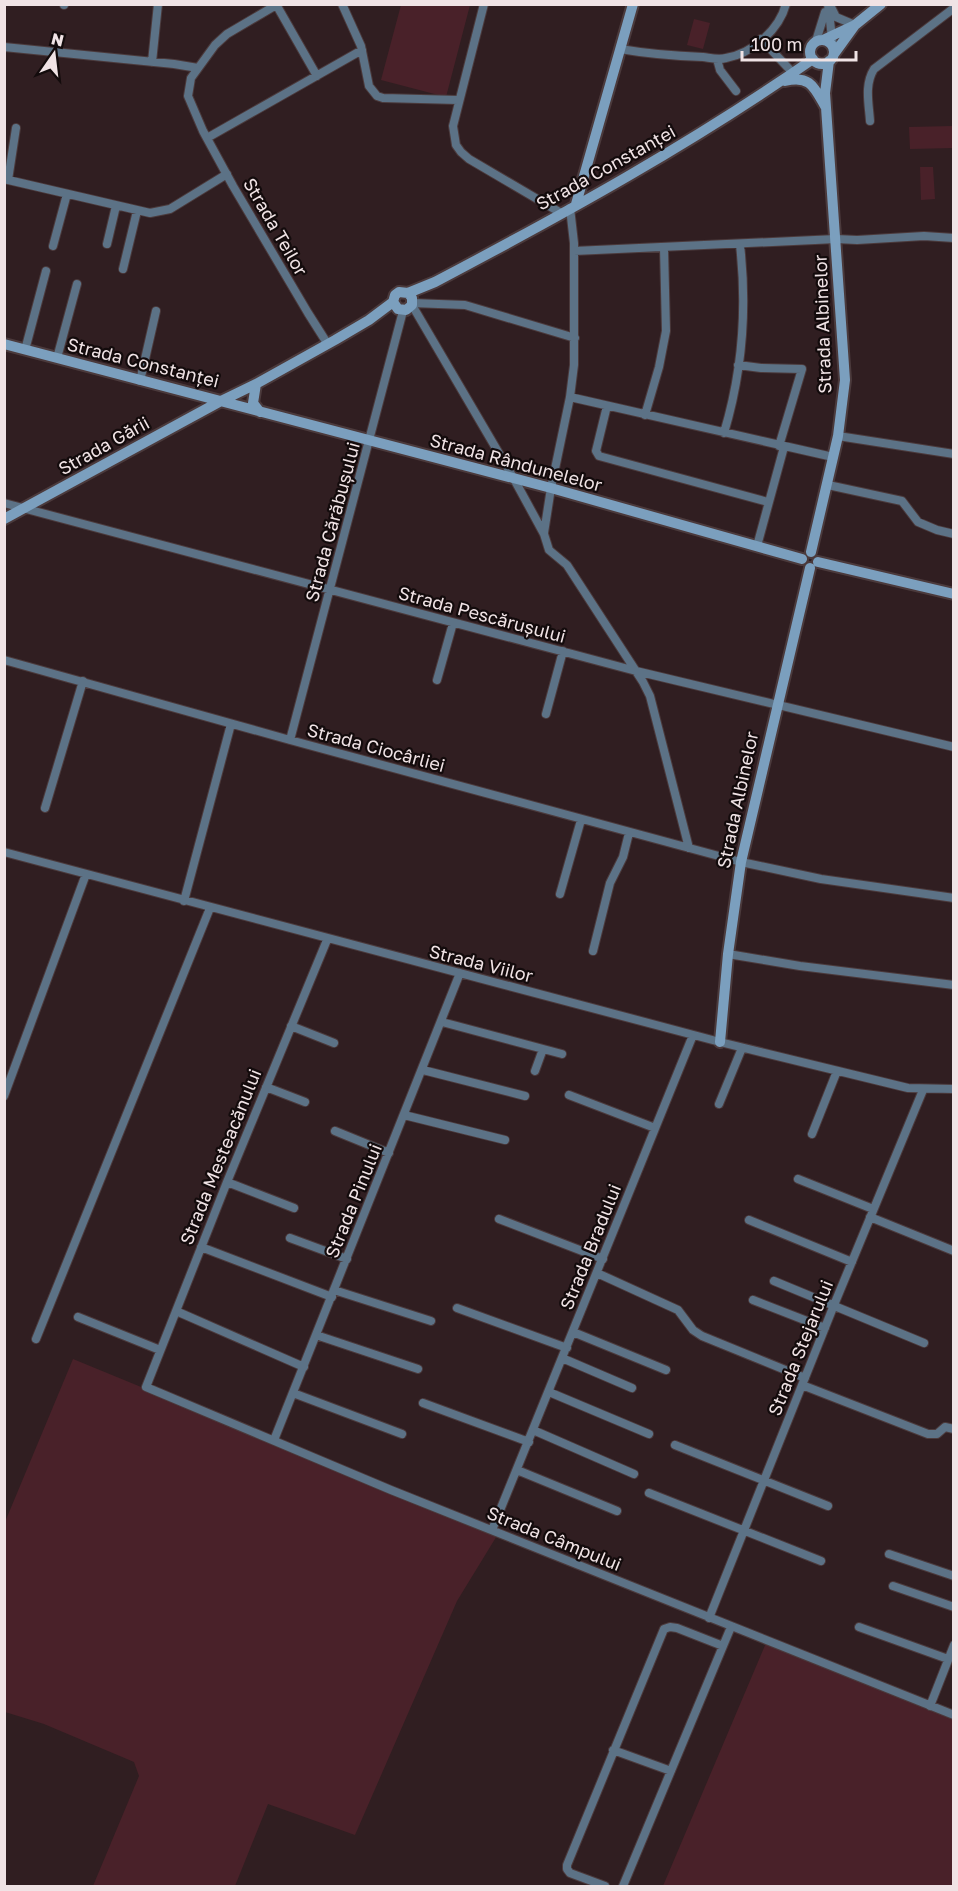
<svg xmlns="http://www.w3.org/2000/svg" width="958" height="1891" font-family="'Golos Text',sans-serif">
	<style>
		.green { fill: #492129 }
		.lines { fill: none; stroke-linecap: round; stroke-linejoin: round }
		.street-casing { stroke: #4b3a3c; stroke-width: 10 }
		.secondary-casing { stroke: #4b3a3c; stroke-width: 14 }
		.street { stroke: #5c7286; stroke-width: 8 }
		.secondary { stroke: #7b9fbe; stroke-width: 10 }
		.labels { text-anchor: middle; stroke-width: 4.5; stroke-linejoin: round; paint-order: stroke }
		.street-label { font-size: 18px; fill: #f0e3e5; stroke: #130b0c }
	</style>
	<rect width="100%" height="100%" fill="#301e21"/>
	<path class="green" d="M401 5H470L446 97 381 80Z
		M694 19 710 23 703 49 687 45Z
		M953 126V148L910 149 909 127Z
		M920 167H933L935 199 921 200Z
		M73 1359 498 1534 457 1601 355 1835 268 1804 235 1886H93L139 1776 134 1762 44 1724 5 1712V1522Z
		M766 1643 953 1719V1886H663Z"/>
	<g class="lines">
		<defs>
			<path id="street" d="M278 4 227 34 215 45 191 78 188 96 203 131 233 186 308 313 327 343
				M342 4 361 46 369 86 377 96 383 98 458 100
				M484 4 453 126 456 145 461 152 469 159 561 213
				M828 4 833 46
				M64 5V4
				M830 5 836 17 855 25
				M277 6 317 76
				M761 39 793 73
				M816 41 825 12
				M4 47 174 64 198 68
				M620 49C649 54 674 56 703 57 711 58 718 60 726 58 753 53 779 30 786 4
				M717 59 720 70 736 91
				M152 62 158 4
				M870 121C869 104 864 85 874 69L954 8
				M207 138 362 50
				M4 179 150 213 170 209 227 174
				M8 180 16 128
				M107 244 116 206
				M53 246 67 194
				M574 251 836 239 857 240 924 236 954 238
				M123 269 137 211
				M412 303 465 305 575 338
				M412 305 514 479 544 534 549 550 567 565 643 682 650 696 689 848
				M25 350 46 271
				M57 358 77 284
				M738 365 761 368 802 369 779 446
				M140 381 156 311
				M570 397 833 457
				M607 406 596 451 599 456 768 502
				M645 415 659 367 666 331 664 248
				M724 433C742 373 747 307 740 245
				M838 436 954 454
				M828 485 902 501 918 522 937 530 954 534
				M4 503 636 671 954 747
				M544 533 551 488 570 397 574 365V243L570 208
				M757 546 784 447
				M4 660 290 740 741 862 821 879 954 898
				M437 680 453 623
				M546 714 563 651
				M290 740 403 311
				M45 808 83 681
				M4 852 720 1042 908 1088 954 1089
				M560 894 581 820
				M184 901 231 724
				M327 940 227 1182 146 1387 391 1490 954 1715
				M593 951 610 883 623 857 629 833
				M728 954 800 966 954 985
				M442 1022 562 1054
				M291 1026 334 1043
				M423 1070 525 1096
				M535 1071 543 1049
				M266 1087 305 1102
				M569 1095 655 1128
				M4 1096 86 874
				M719 1104 742 1048
				M404 1115 505 1140
				M335 1131 389 1153
				M812 1134 837 1071
				M798 1179 873 1209
				M227 1182 294 1208
				M870 1217 954 1251
				M499 1219 603 1259
				M749 1220 852 1262
				M290 1238 347 1259
				M201 1247 332 1297
				M597 1273 678 1310 693 1330 702 1336 805 1378
				M774 1281 924 1343
				M334 1290 431 1321
				M753 1300 825 1328
				M457 1308 567 1348
				M176 1311 304 1367
				M78 1317 160 1350
				M573 1332 666 1370
				M316 1335 418 1369
				M36 1339 210 908
				M562 1358 632 1388
				M802 1385 928 1434H937L945 1427 954 1429
				M549 1392 649 1434
				M293 1393 402 1434
				M423 1403 529 1442
				M533 1430 634 1474
				M274 1440 460 973
				M675 1445 828 1506
				M517 1470 617 1511
				M649 1493 821 1561
				M492 1530 693 1035
				M889 1554 954 1576
				M893 1586 954 1607
				M709 1618 834 1305 923 1090
				M859 1627 948 1659
				M930 1706 954 1645
				M613 1750 671 1771
				M605 1886 570 1873 567 1869V1865L664 1629 670 1627 677 1628 723 1646 731 1627
				M623 1886 723 1646"/>
			<path id="secondary" d="M823 40 855 25 881 4
				M810 52a12 12 0 1 1 24 0a12 12 0 1 1-24 0Z
				M834 54 855 25
				M785 81C810 75 814 87 825 106
				M576 204 633 4
				M408 293 412 298V305L406 310 398 309 393 302 395 295 399 292 408 293 435 282C564 214 693 143 813 59
				M4 344 551 488 802 559
				M256 384 253 403 260 412
				M4 519 219 402 256 384 335 340 369 320 393 302
				M811 552 838 436 845 380 825 93 829 61
				M818 562 954 594
				M720 1042 728 954 741 862 810 568"/>
		</defs>
		<use href="#street" class="street-casing"/>
		<use href="#secondary" class="secondary-casing"/>
		<use href="#street" class="street"/>
		<use href="#secondary" class="secondary"/>
	</g>
	<g class="labels">
		<g class="street-label">
			<text transform="translate(606 168) rotate(-29)" y="6">Strada Constanței</text>
			<text transform="translate(275 227) rotate(60)" y="6">Strada Teilor</text>
			<text transform="translate(823 324) rotate(-92)" y="6">Strada Albinelor</text>
			<text transform="translate(143 363) rotate(14)" y="6">Strada Constanței</text>
			<text transform="translate(104 446) rotate(-29)" y="6">Strada Gării</text>
			<text transform="translate(516 463) rotate(15)" y="6">Strada Rândunelelor</text>
			<text transform="translate(333 522) rotate(-75)" y="6">Strada Cărăbușului</text>
			<text transform="translate(482 615) rotate(15)" y="6">Strada Pescărușului</text>
			<text transform="translate(376 748) rotate(15)" y="6">Strada Ciocârliei</text>
			<text transform="translate(738 800) rotate(-78)" y="6">Strada Albinelor</text>
			<text transform="translate(481 964) rotate(14)" y="6">Strada Viilor</text>
			<text transform="translate(221 1157) rotate(-68)" y="6">Strada Mesteacănului</text>
			<text transform="translate(354 1201) rotate(-68)" y="6">Strada Pinului</text>
			<text transform="translate(591 1247) rotate(-68)" y="6">Strada Bradului</text>
			<text transform="translate(801 1348) rotate(-68)" y="6">Strada Stejarului</text>
			<text transform="translate(554 1539) rotate(22)" y="6">Strada Câmpului</text>
		</g>
	</g>
	<rect width="958" height="1891" fill="none" stroke="#f0e3e5" stroke-width="12"/>
	<g transform="translate(54 54) rotate(14)" stroke="#130b0c" stroke-width="4.5" paint-order="stroke">
	<path d="M0-4.5L10 22L0 15L-10 22Z" fill="#f0e3e5"/>
	<text y="-9" font-size="16" font-weight="bold" text-anchor="middle" fill="#f0e3e5">N</text>
	</g>
	<path d="M742 51v9h114v-9" fill="none" stroke="#f0e3e5" stroke-width="3"/>
	<text x="751" y="51" font-size="18" fill="#f0e3e5" stroke="#130b0c" stroke-width="4.5" paint-order="stroke">100 m</text>
</svg>
